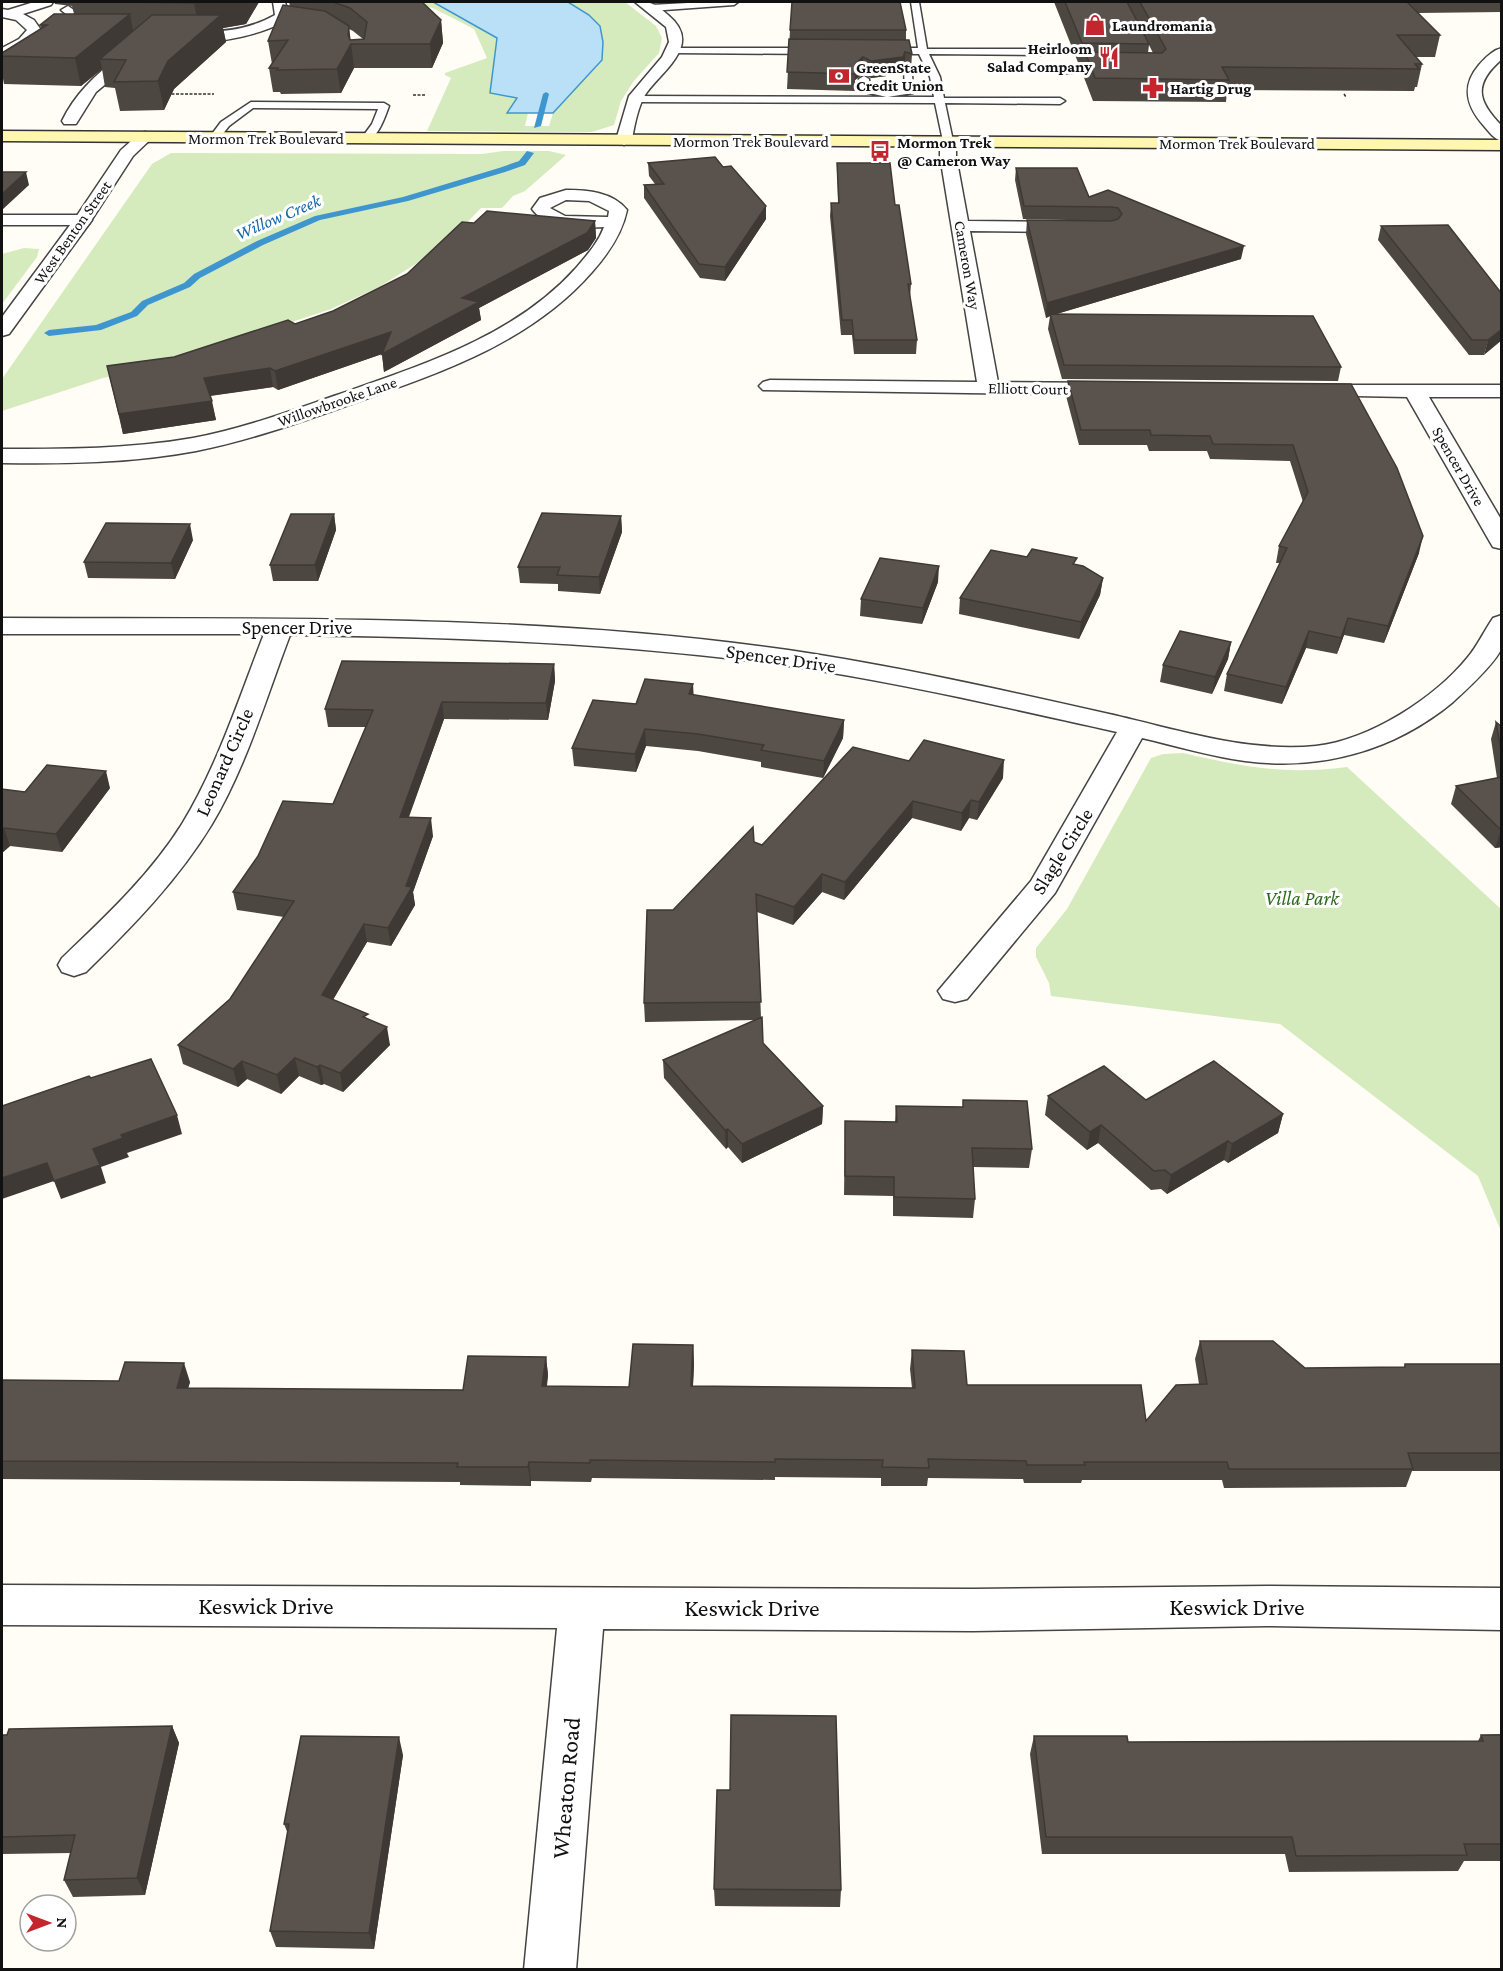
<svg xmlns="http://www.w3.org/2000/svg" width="1503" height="1971" font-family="'Crimson Pro',serif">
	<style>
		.green { fill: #d5ebbd }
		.water { fill: #b9e0f7; stroke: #3f96cf; stroke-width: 1.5 }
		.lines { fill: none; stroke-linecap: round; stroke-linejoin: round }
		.stream { fill: #3f96cf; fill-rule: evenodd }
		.service-casing { stroke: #444; stroke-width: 3 }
		.minor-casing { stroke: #444; stroke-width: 3 }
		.tertiary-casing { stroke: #444; stroke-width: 3 }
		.secondary-casing { stroke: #333; stroke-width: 3 }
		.path { stroke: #333; stroke-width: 1.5; stroke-dasharray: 3 1.5; stroke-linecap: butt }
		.service { fill: #fff; fill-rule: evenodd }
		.minor { fill: #fff; fill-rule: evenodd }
		.tertiary { fill: #fff; fill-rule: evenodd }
		.secondary { fill: #fff6b0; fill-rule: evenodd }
		.wall { fill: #4d4742; fill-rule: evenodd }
		.shaded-wall { fill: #3f3936 }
		.building { fill: #5a524d; stroke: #3f3936; stroke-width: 1.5 }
		.labels { text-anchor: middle; stroke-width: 6; stroke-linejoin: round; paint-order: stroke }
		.far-poi-label { font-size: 16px; font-weight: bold; fill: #111; stroke: #fff; text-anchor: start }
		.far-street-label { font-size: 16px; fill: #111; stroke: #fff }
		.far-water-label { font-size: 18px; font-style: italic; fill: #1768a6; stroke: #fff }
		.street-label { font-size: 20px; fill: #111; stroke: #fff }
		.park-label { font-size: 20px; font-style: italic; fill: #2f6b1f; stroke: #fff }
		.near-street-label { font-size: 24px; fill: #111; stroke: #fff }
	</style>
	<rect width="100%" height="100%" fill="#fffdf5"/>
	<path class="green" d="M414 2H433L497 38 490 92 517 98 508 113H528L525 126H549L553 113 602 60 589 15 568 2H625L656 26 662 38 659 53 633 82 621 101 614 125 592 132 427 131 451 78 445 75V73L487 58 474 29 435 9Z
		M503 151H549L566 155 525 191 513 196 502 208H481L455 235 422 260 379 287 331 309 159 366 103 378 2 411V379L152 164 171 153 482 154Z
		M24 248 39 249 37 257 2 304V254Z
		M1183 753C1245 767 1282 775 1347 767L1501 909V1231L1478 1176 1280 1024 1051 996 1049 983 1036 957V948L1067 909 1151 758 1163 754Z"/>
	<path class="water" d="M433 2H568L589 15 600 26 603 42 602 60 553 113H507L517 98 490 93 497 38Z"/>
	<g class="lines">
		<path class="stream" d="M546 92 549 94 541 126 534 128 543 94Z
			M527 151 534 153 525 165 505 172 408 201 320 220 263 245 200 278 190 287 148 305 137 316 101 330 49 336 44 333 49 330 96 325 131 312 142 301 184 283 194 274 257 241 315 216 403 197 499 168 519 161Z"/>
		<defs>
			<path id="service" d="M706 2H738L734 5 651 11 647 8 651 5Z
				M911 2H919L927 49H1042L1047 52 1042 55 929 54 940 77 944 98H1060L1065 101 1060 104 945 103 953 141 948 144 943 141 935 103 636 102 631 99 636 96 934 97 930 77 919 54H883L878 51 883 48H918Z
				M670 48H816L821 51 816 54 673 53 668 50Z
				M1046 68H1112L1117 71 1112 74 1049 73 1046 72Z
				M904 71 912 73 913 93 887 97 860 91 859 79 864 76 869 79 870 89 887 91 905 89Z
				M251 102 384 103 389 106C384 119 379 136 366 142L361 139 372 124 378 109 253 108 229 126 218 140H210L209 138 221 122Z"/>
			<path id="minor" d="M34 2H53L51 5 23 14 34 20 41 30 29 45 2 57V48L19 39 27 30 16 20 2 17V9L8 10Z
				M273 2H285L289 17C274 34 188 52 173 36 180 29 191 32 200 32 227 32 252 28 275 15Z
				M635 2C649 0 657 5 668 15 704 45 662 70 645 95 638 107 634 127 632 140L624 145 616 140 629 96 662 57 669 42 666 27Z
				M68 6 90 21 84 36 79 37 72 33 76 22 61 10Z
				M139 45 144 46 146 49 144 52 96 92 76 124H64L62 121C75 94 95 75 119 57 125 52 131 47 139 45Z
				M1502 48V59C1473 84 1477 101 1502 126V141C1494 139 1489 132 1484 126 1466 106 1461 86 1479 65 1485 58 1493 50 1502 48Z
				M948 136 956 141V156L968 221 1070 222 1076 223 1079 227 1076 231 1070 232 970 231 998 382 1113 383 1120 385 1124 389 1120 393 1113 395 763 390 759 386 763 382 770 380 977 382 940 156V141Z
				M566 190C587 190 613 192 627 210 622 234 608 254 592 272 531 342 442 372 357 402 304 421 251 440 196 451 133 463 66 464 2 463V449C66 449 130 449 193 438 242 429 290 411 337 395 422 365 514 337 576 268 587 255 598 243 604 227 580 228 548 231 532 209L540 198ZM566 200 589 201 609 211 608 217 565 216 550 208Z
				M2 215H83L89 216 92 220 89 224 83 225H2Z
				M1311 385H1502V397H1429L1502 521V549L1493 547 1490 542 1407 397 1304 395 1300 391 1304 387Z
				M1502 615C1502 625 1503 638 1502 647 1497 662 1465 691 1453 702 1394 751 1320 771 1245 761 1210 756 1176 746 1142 738L1055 893 967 999 955 1002 943 999 938 991 1031 881 1117 732C1008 708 899 682 788 666 623 643 456 637 290 635 266 698 247 765 212 824 178 880 132 927 86 972L74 976 62 972 58 965 62 958C105 917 150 875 182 824 218 765 239 698 264 634H2V618C264 619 528 613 788 650 896 666 1003 690 1109 714 1176 729 1247 753 1316 746 1370 740 1435 698 1468 657 1478 645 1484 631 1493 618Z
				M2 1585 973 1589 1268 1586 1502 1588V1630L1268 1626 973 1631 603 1629 576 1970H524L557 1628 2 1625Z"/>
			<path id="tertiary" d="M145 132 151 134 153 137 133 156 89 224 9 334 2 336V317L76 217 121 150 139 134Z"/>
			<path id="secondary" d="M2 131 1502 140V150L2 141Z"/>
		</defs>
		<use href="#service" class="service-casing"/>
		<use href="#minor" class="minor-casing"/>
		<use href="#tertiary" class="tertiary-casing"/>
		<use href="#secondary" class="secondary-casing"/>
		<path class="path" d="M167 94H214
			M1344 94 1346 97
			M413 95H426"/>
		<use href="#service" class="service"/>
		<use href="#minor" class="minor"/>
		<use href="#tertiary" class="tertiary"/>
		<use href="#secondary" class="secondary"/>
	</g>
	<path class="wall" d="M54 2H259L246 24 223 28 226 42 174 89 164 110 120 111 115 88 105 87 102 69 81 86 4 84 2 73V53L41 29 40 25 74 14 72 6 55 4Z
		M289 2H422L441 20 443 43 432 68H354L341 93 281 94 280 92H273L269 68 272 64 268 41 290 6ZM349 29 353 31 363 39 350 40Z
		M1054 2H1502V12L1418 13 1440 35 1435 57H1416L1422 64 1417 87H1415L1414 91 1227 90 1226 102 1093 101 1083 75 1084 65H1079ZM1149 45 1153 53H1148Z
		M790 30H906V40L912 54 911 70 905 69 902 74 871 78 863 74 855 80V91L787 89Z
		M648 163 766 219 725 281 700 278 644 198V185L655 184 649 176Z
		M837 163 895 205 911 284 910 298 917 340 916 354H854L852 335H841L830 216 831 203H838Z
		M1016 168 1089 197 1108 190 1241 259 1056 314 1341 367 1338 381 1062 379 1048 329 1050 316 1046 318 1026 234 1027 220 1112 221 1023 219 1015 180Z
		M595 221 596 238 588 250 479 308 481 320 384 372 382 354 278 390 273 387 210 396 216 420 123 434 107 366 174 357 295 324 333 311 407 274 474 223Z
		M1381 226 1502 294 1484 355H1469L1378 240Z
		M1068 381 1351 384 1419 553 1384 643 1344 635 1337 654 1306 648 1282 704 1224 691 1227 674 1280 563H1276L1279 546 1303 502 1290 461 1210 459 1207 451H1149L1147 445H1079L1066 396Z
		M334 514 336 530 318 581H273L270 565Z
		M621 516 622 532 600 594 558 591V584L520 583 518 567Z
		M193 540 175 579 88 578 84 562Z
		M1076 565 1103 578 1100 595 1079 639 959 614 960 598Z
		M938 582 922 624 860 616 861 599Z
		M1231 642 1228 659 1212 694 1160 682 1163 665Z
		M554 664 555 681 548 720 444 719 409 817 433 836 413 892 415 905 391 946 367 942 333 1000 369 1019 390 1045 343 1092 324 1084 321 1085 299 1076 281 1094 247 1079 238 1087 183 1064 178 1045 230 999 284 917 237 910 233 892 333 804 366 727H328L325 709Z
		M693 695 844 720 843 738 823 778 761 767V762L698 751 646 746 636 772 574 766 572 748 636 704Z
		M1496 722 1502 727V847L1495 848 1451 804 1456 786 1497 778 1491 739Z
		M909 761 1003 778 977 820 969 818 961 831 912 818 844 900 822 892 793 925 757 912 761 1018 763 1043 823 1106 822 1124 742 1163 728 1147 726 1149 664 1078 663 1060 756 1020 645 1022 644 1003 673 910 754 842 762 845Z
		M110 788 62 852 10 846 2 853V789L25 792Z
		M1048 1096 1146 1100 1283 1114 1278 1133 1228 1163 1224 1160 1167 1194 1161 1189 1151 1190 1098 1143 1087 1150 1045 1115Z
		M963 1100 1032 1149 1029 1168 973 1167 975 1199 973 1218 893 1216V1196L844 1195 845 1121 895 1122 896 1106 963 1107Z
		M1200 1341 1305 1368 1404 1367 1405 1364H1502V1471H1412L1406 1487 1224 1488 1222 1480H1082L1081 1483H1024L1023 1479 928 1478 927 1486H881V1478L775 1477V1480L592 1478 591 1482 531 1481V1486L460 1485V1482L2 1479V1380L190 1382 188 1388 463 1390 546 1357 548 1375 547 1386 629 1387 693 1345 694 1364 693 1386 912 1388 910 1369 912 1350 967 1385 1146 1421 1199 1384 1195 1359Z
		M172 1726 179 1743 145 1895 73 1897 64 1880 71 1853 2 1854V1735Z
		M1502 1734V1861H1464L1458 1871 1289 1872 1285 1854H1042L1030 1754 1034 1736 1128 1742 1478 1741 1481 1735Z
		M403 1755 374 1949 276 1947 270 1931 288 1834 284 1824Z
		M730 1790 841 1890 840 1907 715 1906 714 1889Z"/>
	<path class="shaded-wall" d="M214 2H259L246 24 223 28 226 42 174 89 164 110 158 81 168 61 199 30 194 3Z
		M130 14 135 41 100 59 102 69 81 86 75 58Z
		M441 20 443 43 432 68 430 44Z
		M349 26 354 68 341 93 337 69 348 35Z
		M905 52V69L902 74 871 78V61Z
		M863 57V74L855 80V64Z
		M26 172 29 185 2 210V194Z
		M766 206V219L725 281V267Z
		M595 221 596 238 588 250 479 308 481 320 384 372 382 354 278 390 275 371 462 298Z
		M1244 246 1241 259 1050 316V314V316L1046 318 1047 303Z
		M1502 329V340L1484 355 1488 340Z
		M270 368 273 387 208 396 204 378Z
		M212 401 216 420 123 434 119 414Z
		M334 514 336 530 318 581 315 565Z
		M621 516 622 532 600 594 599 577Z
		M190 524 193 540 175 579 171 563Z
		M1423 536 1419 553 1384 643 1388 626Z
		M939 566 938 582 922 624 923 608Z
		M1103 578 1100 595 1079 639 1081 622Z
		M1348 618 1344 635 1337 654 1341 638Z
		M1309 631 1306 648 1282 704 1286 687Z
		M1231 642 1228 659 1212 694 1215 677Z
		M554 664 555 681 548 720 546 703Z
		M693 684 694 701 689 694Z
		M442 702 444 719 402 835 400 817Z
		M844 720 843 738 823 778 824 761Z
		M645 729 646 746 636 772 635 754Z
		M1004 760 1003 778 977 820 979 802Z
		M106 771 110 788 62 852 56 834Z
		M971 800 969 818 961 831 962 813Z
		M913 801 912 818 844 900 845 882Z
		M431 818 433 836 413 892 415 905 391 946 388 928 406 886Z
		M4 828 10 846 2 853V830Z
		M1501 830 1502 847 1495 848Z
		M822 874V892L793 925 794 907Z
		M364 924 367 942 325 1013 322 995Z
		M387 1027 390 1045 343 1092 340 1073Z
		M295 1058 299 1076 281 1094 277 1075Z
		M242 1061 247 1079 238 1087 233 1069Z
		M320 1065 324 1084 321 1085 317 1067Z
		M823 1106 822 1124 742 1163V1144Z
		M1283 1114 1278 1133 1228 1163 1232 1144Z
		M177 1115 182 1134 127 1153 129 1157 101 1167 106 1183 61 1199 54 1181 93 1149 121 1135Z
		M1101 1125 1098 1143 1087 1150 1090 1132Z
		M728 1129V1147L726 1149 725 1130Z
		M1228 1141 1224 1160 1167 1194 1171 1175Z
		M47 1163 54 1181 2 1199V1178Z
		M693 1345 694 1364 692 1404 691 1386Z
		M546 1357 548 1375 544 1404 542 1386Z
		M184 1363 190 1382 183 1406 177 1388Z
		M529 1462 531 1481V1486L528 1467Z
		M172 1726 179 1743 145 1895 137 1878Z
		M399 1737 403 1755 374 1949 369 1933Z"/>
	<path class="building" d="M119 2H214L194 3Z
		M333 2H422L441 20 430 44H351L337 69 277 70 278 68H269L288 40 268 41 283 5 325 11 349 26 348 35 350 40 364 39 367 22 350 8Z
		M792 2H900L906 30H790Z
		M1065 2H1127L1149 44 1082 43Z
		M1140 2H1407L1440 35H1397L1422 64H1415L1419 69 1222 67 1229 80 1095 78 1085 52 1162 53 1166 49Z
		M54 14H130L75 58 2 56V53L47 25H40Z
		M152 15H221L168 61 158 81 114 82 126 60 100 59Z
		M789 39 909 40 912 54 905 52 903 57 871 61 863 57 855 64V74L787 72Z
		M715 157 723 167 731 166 766 206 725 267 699 264 644 185 664 184 648 163Z
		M837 163H890L895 205H899L911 284H908L917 340H854L852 320H842L831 203H839Z
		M1016 168H1077L1089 197 1108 190 1244 246 1047 303 1027 220 1111 221 1118 219 1122 214 1118 208 1111 207 1024 206Z
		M2 172H26L2 194Z
		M487 211 595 221 587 233 462 298 479 302 382 354 391 332 275 371 270 368 204 378 212 401 119 414 107 366 174 357 288 320 295 324 333 311 407 274 462 222 474 223Z
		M1448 225 1502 294V329L1488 340H1472L1381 226Z
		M1050 314 1313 316 1341 367 1064 365Z
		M1068 381 1351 384 1397 468 1423 536 1388 626 1348 618 1341 638 1309 631 1286 687 1227 674 1287 548 1279 546 1308 492 1293 445 1213 444 1210 436 1151 435 1150 430H1081Z
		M542 513 621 516 599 577 557 575 560 567H518Z
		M291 514H334L315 565H270Z
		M106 523 190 524 171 563 84 562Z
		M1032 549 1077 558 1073 564 1083 566 1103 578 1081 622 960 598 991 550 1027 557Z
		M880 558 939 566 923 608 861 599Z
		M1180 631 1231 642 1215 677 1163 665Z
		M342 661 554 664 546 703 442 702 400 817 431 818 406 886 412 887 388 928 364 924 322 995 368 1014 363 1017 387 1027 340 1073 320 1065 317 1067 295 1058 277 1075 242 1061 233 1069 178 1045 230 999 294 901 233 892 258 856 283 801 333 804 373 710 325 709Z
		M645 679 693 684 689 694 844 720 824 761 761 750 764 745 698 734 645 729 635 754 572 748 593 700 636 704Z
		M1496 722 1502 727V756Z
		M924 740 1004 760 979 802 971 800 962 813 913 801 845 882 822 874 794 907 756 894 761 1002 644 1003 647 910H673L753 827 754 842 762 845 853 747 909 761Z
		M47 765 106 771 56 834 4 828 2 830V789L25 792Z
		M1502 777V830H1501L1456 786Z
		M762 1017 763 1043 823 1106 742 1144 728 1129 725 1130 663 1060Z
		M151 1059 177 1115 121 1135 123 1138 93 1149 100 1165 54 1181 47 1163 2 1178V1106L89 1076 91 1078Z
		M1214 1061 1283 1114 1232 1144 1228 1141 1171 1175 1165 1170 1154 1171 1101 1125 1090 1132 1048 1096 1104 1066 1146 1100Z
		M963 1100 1027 1101 1032 1149 972 1148 975 1199 894 1197V1177L845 1176V1121L897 1122 896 1106 963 1107Z
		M1200 1341H1273L1305 1368 1405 1367V1364H1502V1453H1408L1413 1469H1229L1227 1462H1084L1085 1465H1027L1026 1461 928 1459 929 1468 882 1467 883 1460 775 1459V1462L590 1460V1463L529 1462 528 1467H457L458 1463 2 1461V1380L119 1381 125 1362 184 1363 177 1388 463 1390 468 1356 546 1357 542 1386 629 1387 633 1344 693 1345 691 1386 915 1388 912 1350 964 1351 967 1385H1141L1146 1421 1176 1385 1207 1384Z
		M731 1715 836 1716 841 1890 714 1889 717 1790H730Z
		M172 1726 137 1878 64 1880 75 1835 2 1837V1735H7L9 1729Z
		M1481 1735H1502V1844H1464L1467 1855 1296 1856 1292 1837H1046L1034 1736H1127L1128 1742 1483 1741Z
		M301 1736 399 1737 369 1933 270 1931 289 1824H284Z"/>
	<defs>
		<symbol id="shop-bare" viewBox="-9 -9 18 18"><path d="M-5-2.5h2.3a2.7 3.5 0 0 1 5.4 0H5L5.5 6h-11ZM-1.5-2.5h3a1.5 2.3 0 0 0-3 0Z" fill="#c4262e" stroke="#fff" stroke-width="2.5" paint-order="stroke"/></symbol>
		<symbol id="restaurant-bare" viewBox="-9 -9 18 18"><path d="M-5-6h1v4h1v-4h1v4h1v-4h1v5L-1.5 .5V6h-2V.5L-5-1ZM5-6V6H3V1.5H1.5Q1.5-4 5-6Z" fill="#c4262e" stroke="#fff" stroke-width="2.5" paint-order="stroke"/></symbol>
		<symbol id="bank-bare" viewBox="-9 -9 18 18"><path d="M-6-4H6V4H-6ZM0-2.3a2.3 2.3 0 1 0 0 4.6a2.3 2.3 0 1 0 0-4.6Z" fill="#c4262e" stroke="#fff" stroke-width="2.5" paint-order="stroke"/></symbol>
		<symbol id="pharmacy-bare" viewBox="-9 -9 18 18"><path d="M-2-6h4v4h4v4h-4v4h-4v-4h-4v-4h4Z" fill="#c4262e" stroke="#fff" stroke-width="2.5" paint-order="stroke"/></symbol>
		<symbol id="bus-bare" viewBox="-9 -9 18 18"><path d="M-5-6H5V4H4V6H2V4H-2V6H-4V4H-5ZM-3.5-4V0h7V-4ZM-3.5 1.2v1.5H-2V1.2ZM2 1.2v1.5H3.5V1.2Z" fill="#c4262e" stroke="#fff" stroke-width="2.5" paint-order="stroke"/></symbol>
	</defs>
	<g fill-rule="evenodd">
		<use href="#shop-bare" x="1080" y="10" width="30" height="30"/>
		<use href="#restaurant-bare" x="1094" y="42" width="30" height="30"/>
		<use href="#bank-bare" x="824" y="61" width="30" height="30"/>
		<use href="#pharmacy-bare" x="1138" y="73" width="30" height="30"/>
		<use href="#bus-bare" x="865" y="136" width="30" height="30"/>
	</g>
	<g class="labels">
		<g class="far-poi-label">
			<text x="1112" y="31">Laundromania</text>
			<text x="1092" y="54" text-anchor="end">Heirloom<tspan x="1092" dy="18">Salad Company</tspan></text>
			<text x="856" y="73">GreenState<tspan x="856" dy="18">Credit Union</tspan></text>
			<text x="1170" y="94">Hartig Drug</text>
			<text x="897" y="148">Mormon Trek<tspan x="897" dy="18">@ Cameron Way</tspan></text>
		</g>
		<g class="far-street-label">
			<text x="266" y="144">Mormon Trek Boulevard</text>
			<text x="751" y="147">Mormon Trek Boulevard</text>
			<text x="1237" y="149">Mormon Trek Boulevard</text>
			<text transform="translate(72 232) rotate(-55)" y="6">West Benton Street</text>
			<text transform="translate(968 265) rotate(80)" y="6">Cameron Way</text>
			<text transform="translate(1028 388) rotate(1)" y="6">Elliott Court</text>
			<text transform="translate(337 401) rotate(-19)" y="6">Willowbrooke Lane</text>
			<text transform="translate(1459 466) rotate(60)" y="6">Spencer Drive</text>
		</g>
		<g class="far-water-label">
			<text transform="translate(278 217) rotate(-23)" y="6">Willow Creek</text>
		</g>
		<g class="street-label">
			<text x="297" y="634">Spencer Drive</text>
			<text transform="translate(781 658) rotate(8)" y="7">Spencer Drive</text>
			<text transform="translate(224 762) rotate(-66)" y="7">Leonard Circle</text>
			<text transform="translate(1062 851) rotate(-58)" y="7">Slagle Circle</text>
		</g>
		<g class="park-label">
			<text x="1302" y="905">Villa Park</text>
		</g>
		<g class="near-street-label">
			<text x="266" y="1614">Keswick Drive</text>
			<text x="1237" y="1615">Keswick Drive</text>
			<text x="752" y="1616">Keswick Drive</text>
			<text transform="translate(566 1788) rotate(-85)" y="8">Wheaton Road</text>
		</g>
	</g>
	<rect width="1503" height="1971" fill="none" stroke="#111111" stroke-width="6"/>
	<g transform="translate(48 1923) rotate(90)"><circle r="28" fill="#ffffff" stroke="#a0a0a0" stroke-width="1.5"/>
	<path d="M0-4.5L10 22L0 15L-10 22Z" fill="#c4262e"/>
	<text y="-9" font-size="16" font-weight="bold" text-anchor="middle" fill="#111111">N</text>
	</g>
</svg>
